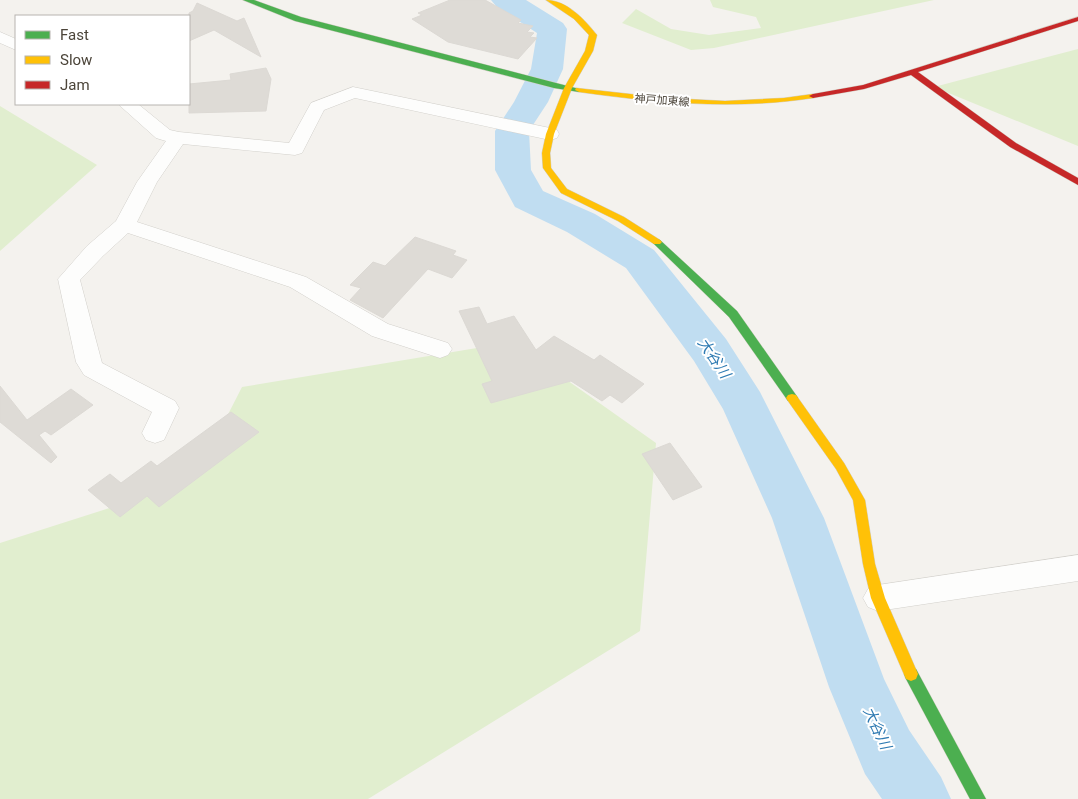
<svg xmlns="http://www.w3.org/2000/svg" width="1078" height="799" font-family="Roboto,'Noto Sans JP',sans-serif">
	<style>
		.green { fill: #e1eecf }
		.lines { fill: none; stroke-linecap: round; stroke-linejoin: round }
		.river { fill: #c0ddf1; fill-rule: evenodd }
		.building { fill: #dedbd6; stroke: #dcd9d4 }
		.street-casing { stroke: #d2d0cb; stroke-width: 1 }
		.fast-casing { stroke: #d3cfc5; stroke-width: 1 }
		.slow-casing { stroke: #d3cfc5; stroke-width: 1 }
		.jam-casing { stroke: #d3cfc5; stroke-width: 1 }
		.street { fill: #fdfdfc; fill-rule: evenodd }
		.fast { fill: #4caf50; fill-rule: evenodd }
		.slow { fill: #ffc107; fill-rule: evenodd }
		.jam { fill: #c62828; fill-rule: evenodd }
		.labels { text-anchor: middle; stroke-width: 4; stroke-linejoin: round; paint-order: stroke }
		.far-street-label { font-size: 11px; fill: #4b4439; stroke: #fff }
		.water-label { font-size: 15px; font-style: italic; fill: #2e7ab2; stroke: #fff }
	</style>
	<rect width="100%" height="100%" fill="#f4f2ee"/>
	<path class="green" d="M710 0H934L714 48 691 50 622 23 636 9 671 29 709 35 761 28 756 17 713 7Z
		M1078 49V146L934 87Z
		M0 106 97 165 0 251Z
		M513 342 656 443 640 631 368 799H0V543L194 481 242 387Z"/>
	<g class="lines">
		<path class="river" d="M491 0H526L563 23 567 29 563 69 548 102 529 131 531 170 543 191 595 214 654 250 726 339 760 392 824 518 884 679 909 730 941 777 951 799H882L865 774 829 687 772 518 723 409 694 361 626 268 567 232 515 207 495 170V131L514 102 531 69 537 33 496 6Z"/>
	</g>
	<path class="building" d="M450 0H485L521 20 518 23 533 26 527 32 534 33 530 37 537 38 518 59 448 42 412 19 422 15 418 13Z
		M197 3 237 21 244 18 261 57 214 30 189 41V13L193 11Z
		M266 68 271 79 266 111 189 113V84L231 80 230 74Z
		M415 237 456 251 453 255 467 260 452 278 428 269 383 318 350 300 361 288 350 285 373 262 385 266Z
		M479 307 487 324 514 316 536 350 554 336 594 360 600 355 644 384 622 403 610 395 602 401 571 381 491 403 482 384 492 381 459 311Z
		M0 386 27 420 71 389 93 405 51 435 45 431 39 435 57 457 51 463 0 422Z
		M231 412 259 432 159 507 147 496 120 517 88 490 110 474 121 483 151 461 157 466Z
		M670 443 702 487 673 500 642 454Z"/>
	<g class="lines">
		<defs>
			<path id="street" d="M0 32 16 39V50L0 43Z
				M353 87 550 128 557 130 559 134 557 138 550 140 355 98 324 110 302 153 295 155 183 144 157 182 137 222 306 277 388 324 448 343 452 349 448 355 440 358 372 336 290 287 128 233 103 256 80 280 102 363 175 401 179 408 164 440 155 443 146 440 142 433 152 412 84 375 76 362 58 279 87 246 116 221 137 182 166 141 156 138 118 104H138L170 130 179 132 289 143 311 103Z
				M1078 555V581L878 611 868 607 863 598 868 589 878 585Z"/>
			<path id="fast" d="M243 0H254L301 17 583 90 579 92 554 88 295 21Z
				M657 239 660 240 737 311 796 395 798 398 796 401H788L729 317 654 244 652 242Z
				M911 667 916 669 986 799H970L906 679 904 674 906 669Z"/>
			<path id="slow" d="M546 0C567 0 585 20 597 35L593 51 572 88 554 134 550 153 551 168 567 189 624 217 660 240 662 242 660 244H654L618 221 561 193 543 168 542 153 546 134 564 88 585 51 589 35 574 19Z
				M576 88 666 98 725 101 784 98 813 94 817 96 813 98C734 110 658 103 579 92L575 90Z
				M792 394 796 395 844 463 865 500 875 564 885 598 918 674 916 679 911 681 906 679 871 598 863 564 853 500 836 469 788 401 786 398 788 395Z"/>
			<path id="jam" d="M1078 17V21L918 72 1016 143 1078 178V185L1010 147 911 75 864 89 813 98 809 96 813 94 863 85Z"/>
		</defs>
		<use href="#street" class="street-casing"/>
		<use href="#fast" class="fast-casing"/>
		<use href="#slow" class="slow-casing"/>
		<use href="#jam" class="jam-casing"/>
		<use href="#street" class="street"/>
		<use href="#fast" class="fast"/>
		<use href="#slow" class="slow"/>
		<use href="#jam" class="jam"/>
	</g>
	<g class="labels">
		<g class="far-street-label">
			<text transform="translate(662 100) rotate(4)" y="4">神戸加東線</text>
		</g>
		<g class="water-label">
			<text transform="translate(714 358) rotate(56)" y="5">大谷川</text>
			<text transform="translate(877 728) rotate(65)" y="5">大谷川</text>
		</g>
	</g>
	<rect x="15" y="15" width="175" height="90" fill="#ffffff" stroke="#b7b4b0"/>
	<rect x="25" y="31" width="25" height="8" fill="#4caf50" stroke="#b7b4b0"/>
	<text x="60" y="40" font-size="15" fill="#4b4439">Fast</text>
	<rect x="25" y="56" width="25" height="8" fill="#ffc107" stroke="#b7b4b0"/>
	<text x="60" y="65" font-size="15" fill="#4b4439">Slow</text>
	<rect x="25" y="81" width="25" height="8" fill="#c62828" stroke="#b7b4b0"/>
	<text x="60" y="90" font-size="15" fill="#4b4439">Jam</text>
</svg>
